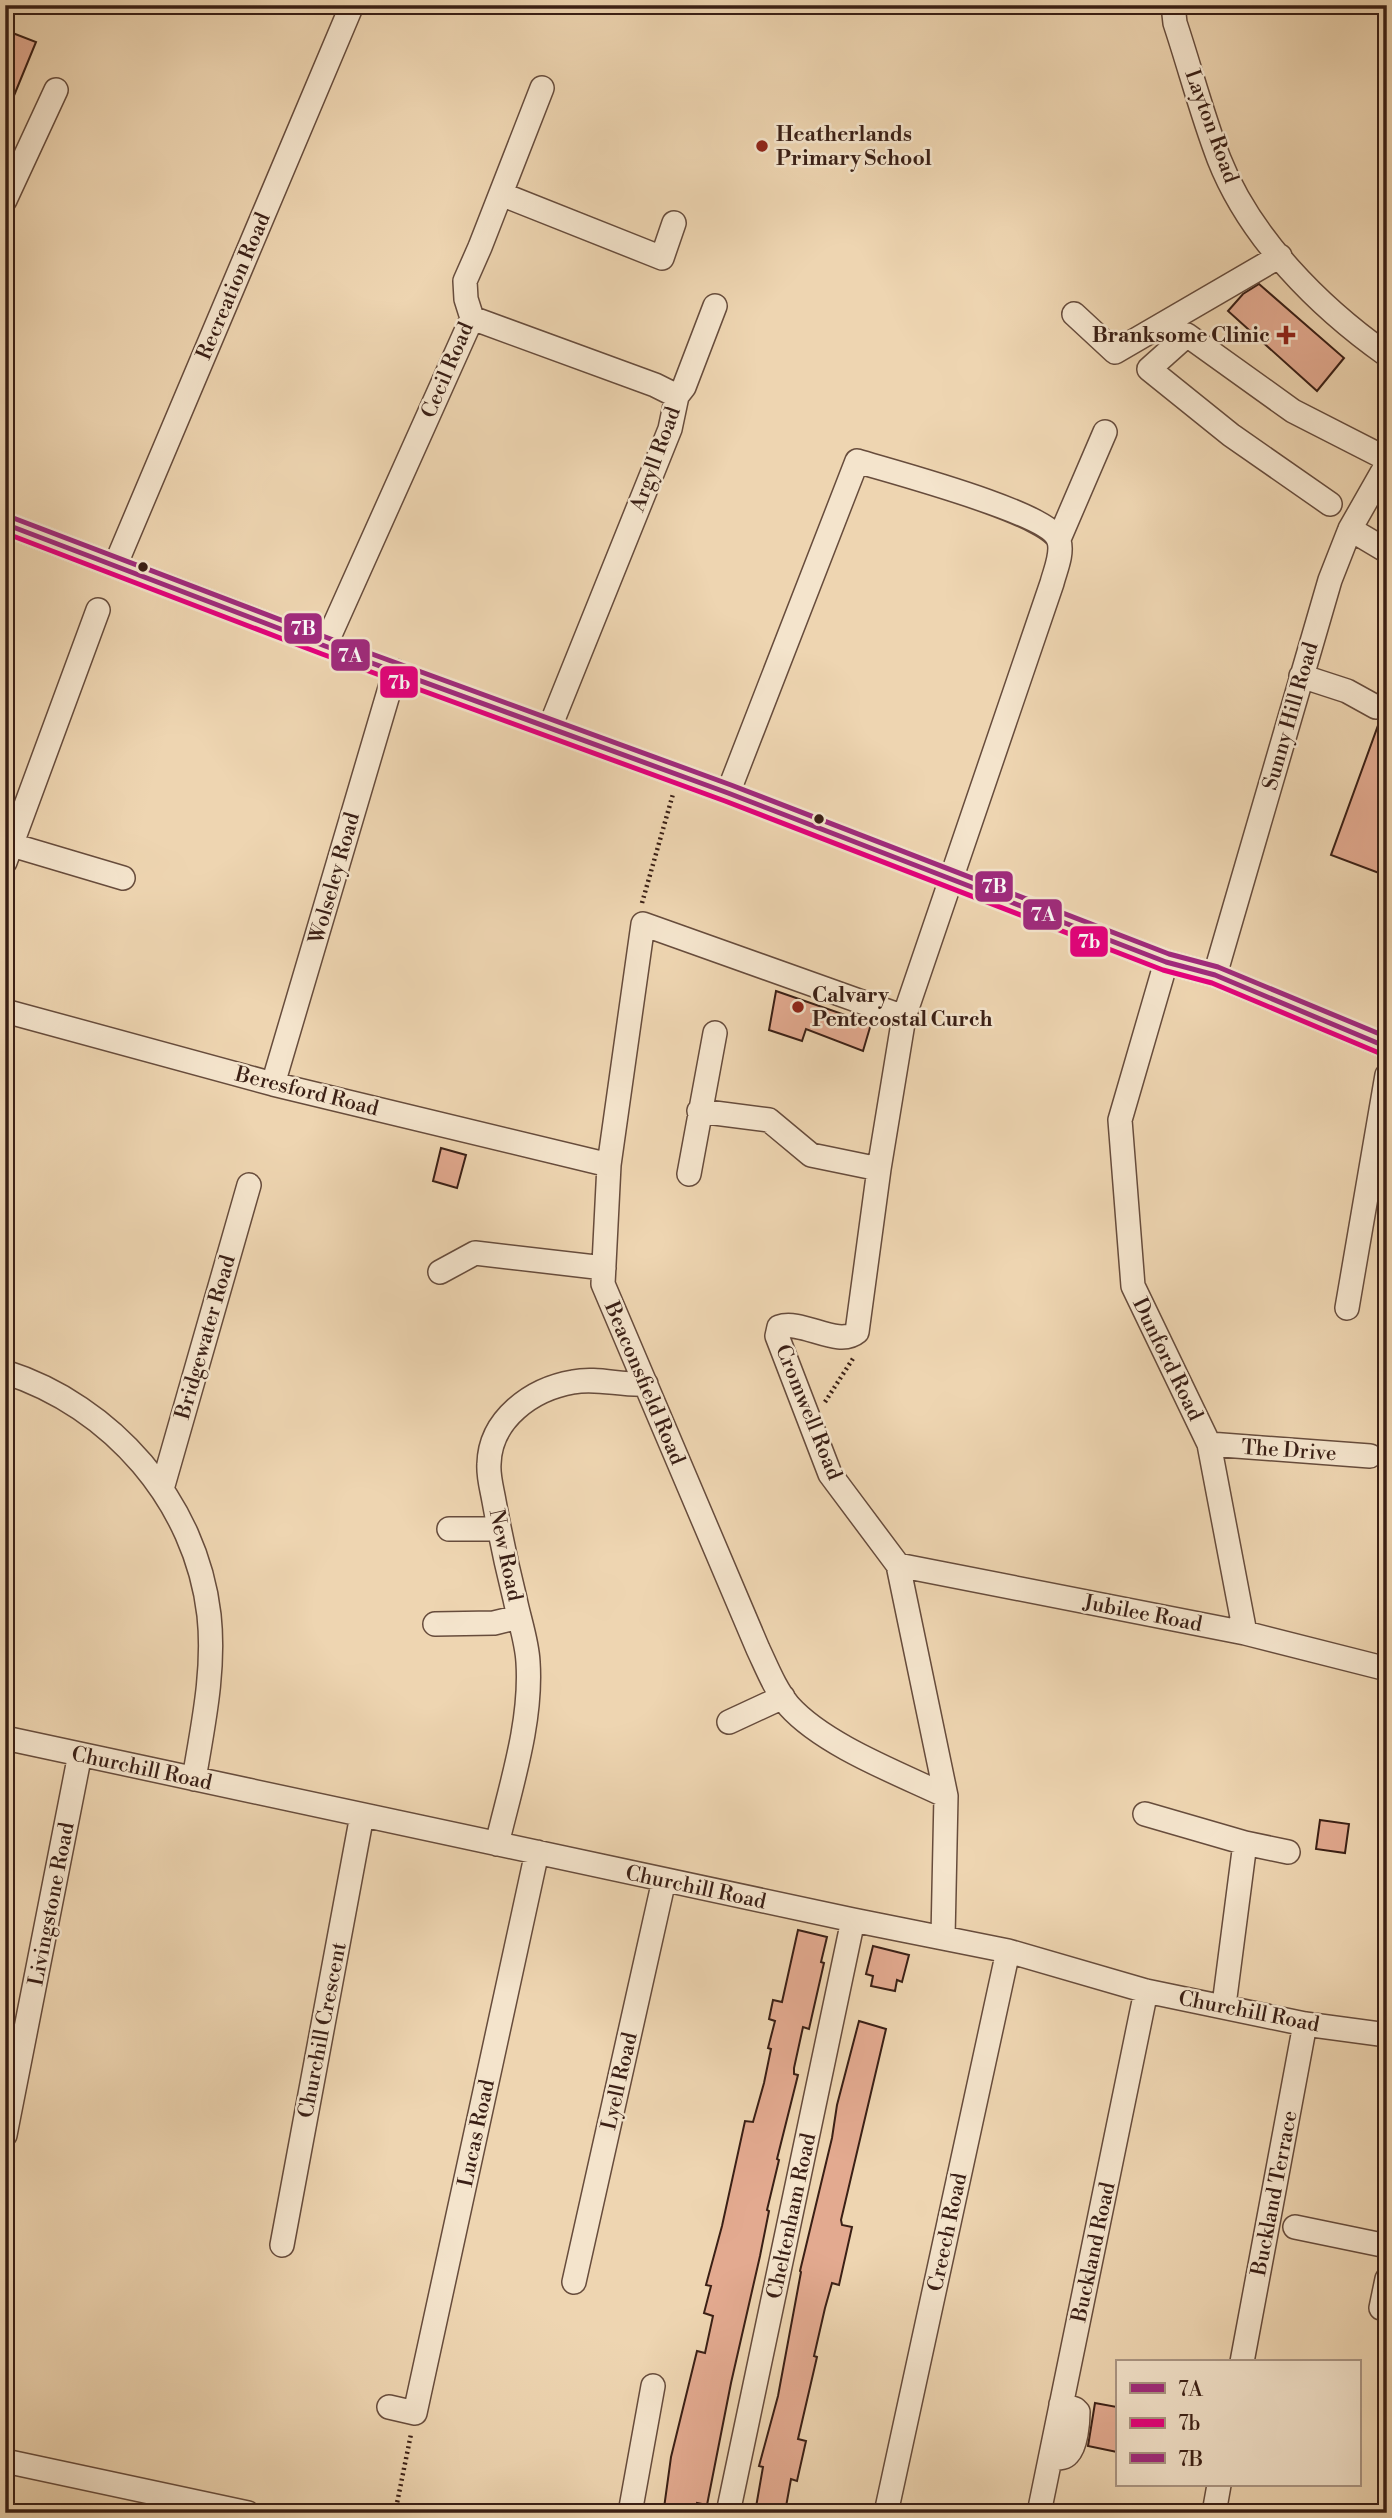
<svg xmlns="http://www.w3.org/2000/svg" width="1392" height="2518" font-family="'Libre Bodoni',serif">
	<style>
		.building { fill: #e3aa90; stroke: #3a1f15; stroke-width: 2 }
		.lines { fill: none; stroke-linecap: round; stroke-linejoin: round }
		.minor-casing { stroke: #674c3c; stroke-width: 26 }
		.path { stroke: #3a1f15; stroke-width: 4.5; stroke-dasharray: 2 3.5; stroke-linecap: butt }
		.minor { stroke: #f4e4cc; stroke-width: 23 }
		.bus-1-casing { stroke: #f4e4cc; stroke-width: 10 }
		.bus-2-casing { stroke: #f4e4cc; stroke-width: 10 }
		.bus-3-casing { stroke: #f4e4cc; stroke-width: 10 }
		.bus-1 { stroke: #a02a7d; stroke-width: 5 }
		.bus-2 { stroke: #e5007d; stroke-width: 5 }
		.bus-3 { stroke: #a02a7d; stroke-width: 5 }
		.poi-dot { fill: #8f2418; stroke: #f4e4cc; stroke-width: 2.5 }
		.bus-dot { fill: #3a1f15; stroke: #f4e4cc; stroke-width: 2.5 }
		.labels { text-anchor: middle; stroke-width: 5; stroke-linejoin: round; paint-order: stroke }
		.street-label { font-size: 21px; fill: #3a1f15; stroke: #f4e4cc }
		.poi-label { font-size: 21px; font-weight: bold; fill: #3a1f15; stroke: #f4e4cc; text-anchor: start }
		.line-badge { stroke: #f4e4cc; stroke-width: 2.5 }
		.badge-label { font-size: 19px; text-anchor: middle; font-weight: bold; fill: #fff }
	</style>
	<rect width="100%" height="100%" fill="#eed5b1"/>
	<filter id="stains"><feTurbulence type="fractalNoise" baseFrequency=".00286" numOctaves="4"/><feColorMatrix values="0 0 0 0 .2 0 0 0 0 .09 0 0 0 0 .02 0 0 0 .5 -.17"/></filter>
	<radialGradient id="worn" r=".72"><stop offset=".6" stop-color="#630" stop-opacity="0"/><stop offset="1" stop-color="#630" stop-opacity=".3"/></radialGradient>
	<path class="building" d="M10 32 36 42 6 115 5 44Z
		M1259 284 1344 358 1317 391 1228 311 1243 294Z
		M1387 715V876L1331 855 1380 720Z
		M776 991 871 1024 863 1051 806 1029 802 1041 769 1030Z
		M441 1148 466 1155 457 1188 433 1181Z
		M1320 1820 1349 1824 1345 1853 1316 1849Z
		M798 1930 827 1937 821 1962 824 1963 809 2029 803 2027 794 2068V2074L798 2075 777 2159 779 2160 767 2210 769 2211 760 2256 731 2383 707 2505 697 2503 695 2513H686L664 2508 671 2457 697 2351 705 2353 713 2316 704 2313 711 2286 706 2285 722 2226 745 2121 753 2122 764 2083 771 2049 768 2048 775 2021 769 2019 773 2000 782 2002Z
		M873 1946 909 1955 902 1982 897 1980 895 1991 871 1986 873 1976 866 1974Z
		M859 2021 886 2029 841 2220 842 2225 852 2227 839 2285 832 2283 825 2308 814 2356 817 2357 798 2439 806 2441 797 2481 791 2479 785 2512 756 2507 763 2467 759 2466 778 2396 801 2272 800 2271 832 2138 837 2105Z
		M1095 2403 1117 2407V2452L1088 2446Z"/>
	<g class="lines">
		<defs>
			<path id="minor" d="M1173 5 1175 23C1190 68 1202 115 1219 159 1250 238 1319 307 1387 355
				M501 194 662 258 674 223
				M5 200 56 90
				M1074 314 1115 352 1280 256
				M472 318 655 385 677 396 670 429 550 727
				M677 396 684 387 715 306
				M1330 504 1231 435 1149 369 1187 335 1293 411 1387 459
				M5 524 325 646 728 793 1166 962 1215 975 1387 1047
				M1350 529 1387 551
				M1059 539 1105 432
				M115 566 352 5
				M325 646 472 318 466 299 465 281 480 247 542 88
				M1301 676 1347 691 1376 707
				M728 793 857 461C889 471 1051 513 1059 541 1063 554 1055 571 1052 583L904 1017 879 1169 857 1332C838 1348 802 1319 779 1327L777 1336 830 1474 898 1565 946 1796 943 1937
				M12 845 123 878
				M5 862 98 610
				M1166 962 1120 1120 1133 1286 1209 1444 1245 1633
				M1215 975 1330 580 1350 529 1387 464
				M5 1011 273 1084 609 1165
				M904 1017 643 924 609 1165 603 1284 758 1649C767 1668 775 1689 789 1706 824 1745 898 1773 946 1796
				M273 1084 395 671
				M699 1111 769 1120 811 1155 879 1169
				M689 1174 715 1033
				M440 1272 475 1253 604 1268
				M1347 1308 1387 1075
				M5 1372C112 1406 196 1502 209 1615 215 1670 203 1725 194 1779
				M1209 1444 1370 1456
				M162 1489 249 1185
				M449 1529H499
				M898 1565 1245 1633 1387 1669
				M435 1624 494 1623 519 1617
				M729 1722 783 1697
				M5 1738 853 1920 1008 1951 1146 1991 1305 2024 1387 2035
				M1145 1814 1245 1843 1224 2005
				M1245 1843 1288 1852
				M497 1844C511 1785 532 1722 528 1662 527 1641 519 1619 515 1599 507 1567 500 1534 494 1501 492 1489 488 1476 489 1464 490 1419 532 1389 573 1382 597 1377 622 1386 646 1384
				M5 2135 80 1754
				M1295 2227 1387 2246
				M282 2245 362 1815
				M574 2282 664 1880
				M1381 2308 1387 2279
				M1242 2362 1305 2024
				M389 2407 415 2413 537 1852
				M1050 2459C1056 2458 1064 2459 1068 2454 1076 2446 1078 2423 1078 2412L1075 2409 1061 2404
				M5 2461 248 2513
				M630 2513 653 2386
				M728 2513 853 1920
				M886 2513 1008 1951
				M1039 2513 1146 1991
				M1214 2513 1219 2485"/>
		</defs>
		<use href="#minor" class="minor-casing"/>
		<path class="path" d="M642 903 673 794
			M825 1402 854 1357
			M395 2513 411 2434"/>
		<use href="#minor" class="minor"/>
		<defs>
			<path id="bus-1" d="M5 524 325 646 728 793 1166 962 1215 975 1387 1047"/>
			<path id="bus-2" d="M5 533 322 654 725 801 1163 970 1212 983 1384 1055"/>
			<path id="bus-3" d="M8 516 328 638 731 785 1169 954 1218 967 1387 1037"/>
		</defs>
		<use href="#bus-1" class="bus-1-casing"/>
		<use href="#bus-2" class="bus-2-casing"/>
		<use href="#bus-3" class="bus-3-casing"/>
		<use href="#bus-1" class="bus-1"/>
		<use href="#bus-2" class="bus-2"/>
		<use href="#bus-3" class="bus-3"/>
	</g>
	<g class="poi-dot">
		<circle cx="762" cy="146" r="7"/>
		<path d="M1282.5 324.5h7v7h7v7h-7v7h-7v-7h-7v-7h7z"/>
		<circle cx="798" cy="1007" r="7"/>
	</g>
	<g class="bus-dot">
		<circle cx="143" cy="567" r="6"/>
		<circle cx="819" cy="819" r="6"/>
	</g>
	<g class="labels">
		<g class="street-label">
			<text transform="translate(1212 126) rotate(70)" y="7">Layton Road</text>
			<text transform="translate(233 286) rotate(-67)" y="7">Recreation Road</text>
			<text transform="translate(447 370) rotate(-67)" y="7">Cecil Road</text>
			<text transform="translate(655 459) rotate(-70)" y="7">Argyll Road</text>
			<text transform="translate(1290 716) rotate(-74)" y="7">Sunny Hill Road</text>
			<text transform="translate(334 878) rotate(-74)" y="7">Wolseley Road</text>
			<text transform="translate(307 1091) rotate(14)" y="7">Beresford Road</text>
			<text transform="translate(205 1337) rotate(-74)" y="7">Bridgewater Road</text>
			<text transform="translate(1168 1359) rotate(64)" y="7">Dunford Road</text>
			<text transform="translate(645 1383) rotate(67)" y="7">Beaconsfield Road</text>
			<text transform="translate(809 1412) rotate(68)" y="7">Cromwell Road</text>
			<text transform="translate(1289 1450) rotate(4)" y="7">The Drive</text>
			<text transform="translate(506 1555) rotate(78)" y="7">New Road</text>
			<text transform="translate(1143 1613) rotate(11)" y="7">Jubilee Road</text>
			<text transform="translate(142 1768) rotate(12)" y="7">Churchill Road</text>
			<text transform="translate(696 1887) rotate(12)" y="7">Churchill Road</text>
			<text transform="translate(51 1904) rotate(-79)" y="7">Livingstone Road</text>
			<text transform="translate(1249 2011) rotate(11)" y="7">Churchill Road</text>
			<text transform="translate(322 2030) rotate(-79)" y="7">Churchill Crescent</text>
			<text transform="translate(619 2081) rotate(-77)" y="7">Lyell Road</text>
			<text transform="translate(476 2133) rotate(-78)" y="7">Lucas Road</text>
			<text transform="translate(1274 2193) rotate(-79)" y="7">Buckland Terrace</text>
			<text transform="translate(791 2216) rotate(-78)" y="7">Cheltenham Road</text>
			<text transform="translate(947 2232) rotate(-78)" y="7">Creech Road</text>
			<text transform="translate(1093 2252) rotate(-78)" y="7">Buckland Road</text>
		</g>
		<g class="poi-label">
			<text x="776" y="141">Heatherlands<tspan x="776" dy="24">Primary School</tspan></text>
			<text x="1270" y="342" text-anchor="end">Branksome Clinic</text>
			<text x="812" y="1002">Calvary<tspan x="812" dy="24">Pentecostal Curch</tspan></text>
		</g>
	</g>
	<g class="line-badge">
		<rect x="283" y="612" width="40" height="33" rx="7" fill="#a02a7d"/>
		<rect x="330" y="638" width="41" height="34" rx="7" fill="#a02a7d"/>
		<rect x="379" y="665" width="40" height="34" rx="7" fill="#e5007d"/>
		<rect x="974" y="870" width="40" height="33" rx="7" fill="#a02a7d"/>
		<rect x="1022" y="898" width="41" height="33" rx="7" fill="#a02a7d"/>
		<rect x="1069" y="925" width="40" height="33" rx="7" fill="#e5007d"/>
	</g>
	<g class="badge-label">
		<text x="303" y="635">7B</text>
		<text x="350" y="662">7A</text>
		<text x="399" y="689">7b</text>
		<text x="994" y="893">7B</text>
		<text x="1043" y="921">7A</text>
		<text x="1089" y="948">7b</text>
	</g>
	<rect width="1392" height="2518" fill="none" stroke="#eed5b1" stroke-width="28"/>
	<rect x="7" y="7" width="1378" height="2504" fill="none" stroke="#3a1f15" stroke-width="3.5"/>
	<rect x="14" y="14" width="1364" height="2490" fill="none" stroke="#3a1f15" stroke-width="2"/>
	<rect x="1116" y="2360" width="245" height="126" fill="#f4e4cc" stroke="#aa9583" stroke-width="2"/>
	<rect x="1130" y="2383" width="35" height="10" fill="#a02a7d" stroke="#aa9583" stroke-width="2"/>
	<text x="1178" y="2396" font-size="21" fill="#3a1f15">7A</text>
	<rect x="1130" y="2418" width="35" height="10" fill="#e5007d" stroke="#aa9583" stroke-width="2"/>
	<text x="1178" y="2430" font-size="21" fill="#3a1f15">7b</text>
	<rect x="1130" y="2453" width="35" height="10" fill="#a02a7d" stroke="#aa9583" stroke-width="2"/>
	<text x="1178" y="2466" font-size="21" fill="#3a1f15">7B</text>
	<rect width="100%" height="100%" filter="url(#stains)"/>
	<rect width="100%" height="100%" fill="url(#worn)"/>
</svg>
